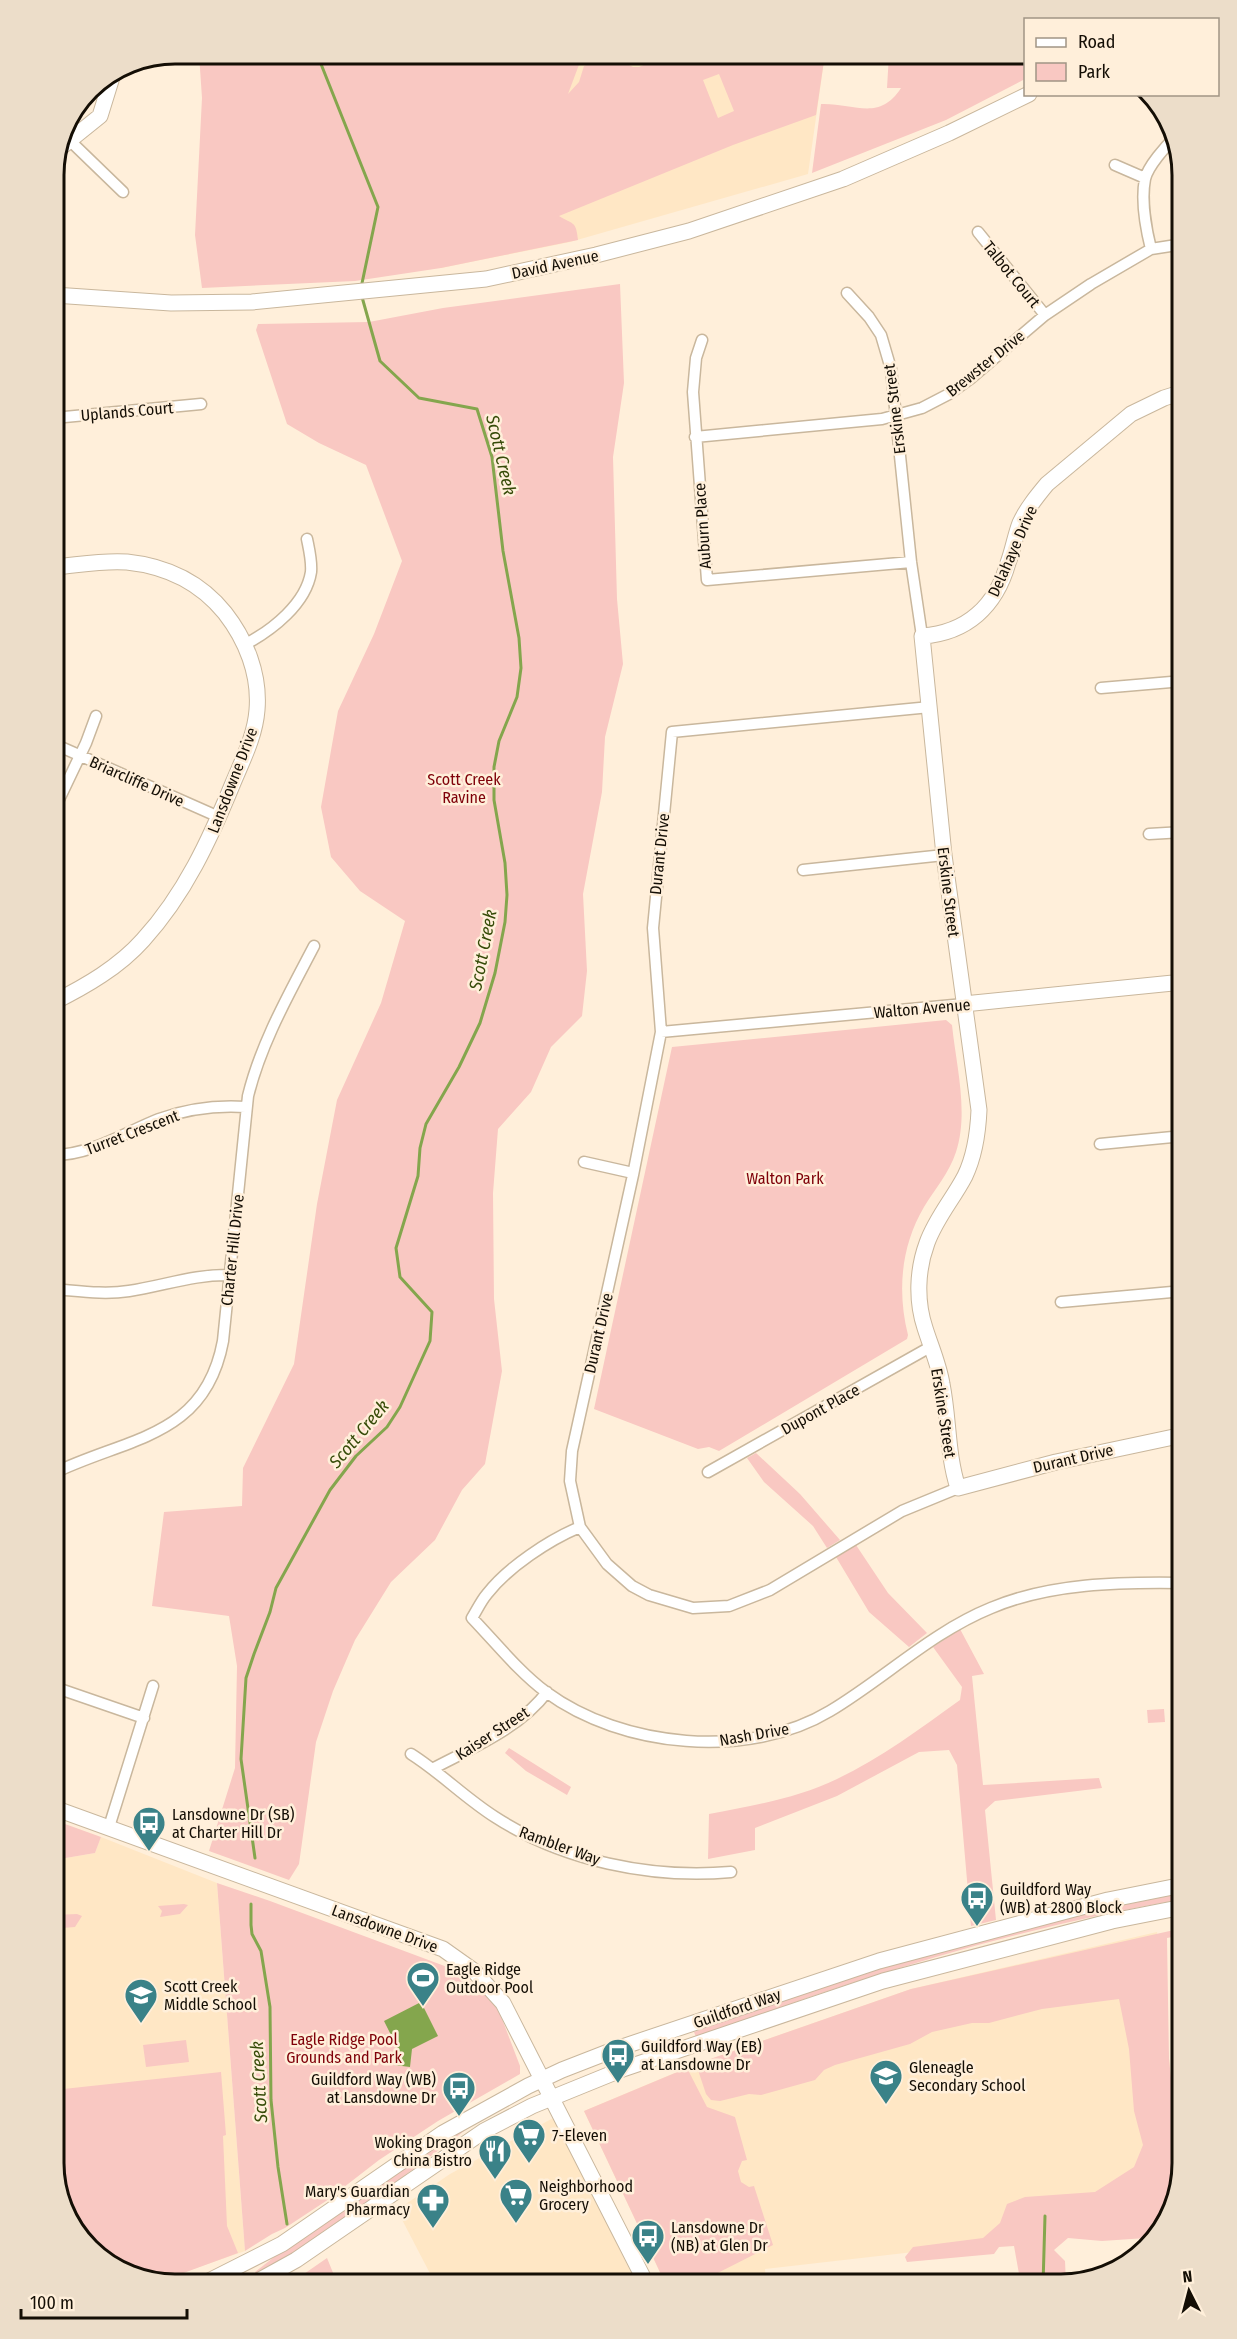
<svg xmlns="http://www.w3.org/2000/svg" width="1237" height="2339" font-family="'Fira Sans Condensed',sans-serif">
	<style>
		.built { fill: #ffe7c5 }
		.green { fill: #f9c8c2; fill-rule: evenodd }
		.water { fill: #84a64d }
		.lines { fill: none; stroke-linecap: round; stroke-linejoin: round }
		.stream { stroke: #84a64d; stroke-width: 3 }
		.street-casing { stroke: #c9b79d; stroke-width: 13 }
		.secondary-casing { stroke: #c9b79d; stroke-width: 17 }
		.street { stroke: #fff; stroke-width: 10 }
		.secondary { stroke: #fff; stroke-width: 15 }
		.labels { text-anchor: middle; stroke-width: 5; stroke-linejoin: round; paint-order: stroke }
		.street-label { font-size: 16px; fill: #140e05; stroke: #ffefda }
		.park-label { font-size: 16px; fill: #7f0009; stroke: #ffefda }
		.poi-label { font-size: 16px; fill: #140e05; stroke: #ffefda; text-anchor: start }
		.water-label { font-size: 18px; font-style: italic; fill: #364b08; stroke: #ffefda }
		.rim { fill: none; stroke: #140e05; stroke-width: 3 }
	</style>
	<rect width="100%" height="100%" fill="#ffefda"/>
	<path class="built" d="M413 54H825L808 174 570 242 441 268Z
		M101 1837 217 1883 245 2251 158 2281 108 2264 63 2210 54 2164V1860L95 1853Z
		M1157 1932 1180 2174 1167 2216 1010 2241 765 2269 766 2285H666L584 2111 696 2064 911 1989Z
		M555 2117 637 2285H436L397 2210 450 2174Z"/>
	<path class="green" d="M199 54H583L568 94 579 82 584 66 605 58H615L633 67H639L670 54H825L816 115 733 145 559 216C573 225 576 220 578 240L441 268 355 281 202 288 195 235 202 98ZM719 74 734 111 718 118 703 80Z
		M889 54H1025V79L946 120 812 173 821 104C855 103 879 122 901 88H887Z
		M620 284 624 383 613 457 617 599 623 664 605 737 602 792 583 894 587 971 582 1016 551 1047 531 1092 498 1129 493 1193 494 1299 502 1371 485 1464 462 1490 435 1540 391 1582 355 1640 333 1691 316 1742 299 1864 289 1880 209 1851 235 1768 237 1666 229 1616 152 1606 164 1512 242 1506 243 1468 294 1364 317 1204 337 1100 381 1003 405 921 360 891 331 857 321 807 338 711 374 634 402 561 366 465 319 443 287 424 256 330 258 324 369 322 443 308Z
		M946 1020 952 1025C956 1065 969 1112 956 1152 949 1173 935 1189 924 1207 901 1246 897 1291 908 1335L907 1339 719 1451 709 1447 698 1449 594 1409 672 1047Z
		M756 1453 800 1494 840 1540 827 1548 813 1526 764 1482 747 1458Z
		M856 1545 888 1593 927 1633 909 1647 869 1612 836 1557Z
		M960 1629 984 1674 972 1676 983 1785 1099 1778 1102 1788 995 1801 985 1810 996 1920 971 1926 957 1765 949 1750 919 1752 837 1796 755 1828V1850L708 1859 709 1814C751 1806 798 1798 837 1779 881 1758 921 1728 960 1700L962 1687 933 1647Z
		M1164 1709 1165 1722 1148 1723 1147 1710Z
		M509 1748 571 1787 567 1795 526 1771 505 1753Z
		M54 1820 101 1837 95 1853 54 1860Z
		M217 1883 270 1901 458 1971 496 2003 520 2066V2074L438 2121 379 2160 326 2201 285 2228 272 2234 245 2251Z
		M1183 1893V1899C1073 1918 962 1947 855 1982 802 1999 749 2019 696 2037L694 2032 849 1977 1084 1913Z
		M184 1904 188 1905 180 1914 160 1917 162 1911 158 1906Z
		M77 1914 82 1916 75 1927 62 1928 54 1925V1915Z
		M1183 1928V1935L1167 1938 1169 2059 1173 2098 1183 2095V2137L1176 2166V2187L1163 2231 1157 2236 1146 2238 1102 2241 1068 2238 1054 2250 1065 2261 1066 2284 1021 2285 1014 2246 999 2247 994 2254 907 2262 905 2257 913 2247 983 2238 1000 2223 1007 2204 1025 2197 1095 2192 1134 2167 1143 2145 1134 2111 1129 2049 1119 1999 1042 2009 989 2023H972L932 2032 910 2044 835 2065 824 2070 815 2080 761 2095 749 2094 720 2101 711 2100 706 2094 696 2064 911 1989Z
		M186 2040 189 2062 146 2067 143 2045Z
		M687 2068 707 2107 735 2117 747 2160 742 2161 738 2171 741 2182 749 2187 754 2186 773 2245 694 2285H666L584 2111Z
		M221 2072 226 2135 223 2136 227 2226 238 2253 159 2282 108 2264 63 2210 54 2164V2090Z
		M467 2126 468 2128 459 2135 329 2232 257 2275 255 2272 278 2254Z
		M327 2258 338 2285H288Z"/>
	<path class="water" d="M421 2002 438 2036 412 2049 410 2067 394 2065 397 2047 384 2021Z"/>
	<g class="lines">
		<path class="stream" d="M317 54 378 207 361 288
			M255 1858 241 1759 246 1678 254 1654 270 1612 276 1588 330 1490 356 1456 387 1427 400 1407 430 1341 432 1312 400 1277 396 1248 418 1176 420 1148 426 1124 459 1067 480 1023 495 973 505 922 507 895 505 863 494 800V767L499 741 517 697 521 668 519 638 503 551 492 457 477 409 419 398 380 361 362 297
			M251 1904V1925L252 1934 261 1951 270 2007 271 2100 278 2167 287 2224
			M302 2283V2285
			M1043 2285 1045 2216"/>
		<defs>
			<path id="street" d="M62 133 123 192
				M1115 165 1145 178
				M978 232 1045 315
				M1151 249C1146 229 1141 199 1145 179 1148 166 1166 146 1175 137
				M847 293 869 317 881 335 891 369 911 562 922 636
				M702 340 696 358 693 392 707 580 911 562
				M54 418 201 404
				M695 437 882 419 922 408 949 394 970 379 1045 315 1091 284 1151 249 1183 244
				M1180 545 1183 544
				M246 644C272 630 306 604 311 572 312 561 309 549 307 539
				M1101 688 1183 681
				M930 707 672 732 653 928 661 1032 633 1175 572 1451 570 1481 580 1527 607 1564 632 1586 649 1595 693 1608 729 1606 770 1590 902 1511 958 1488
				M54 744 219 817
				M54 810 86 743 96 716
				M1149 834 1183 832
				M803 870 944 855
				M661 1032 964 1004
				M1100 1144 1183 1136
				M54 1155C91 1155 126 1132 159 1119 187 1109 217 1105 246 1107
				M584 1162 633 1173
				M54 1289C79 1291 104 1295 129 1291 163 1286 195 1274 230 1275
				M1061 1302 1183 1291
				M708 1472 932 1346
				M54 1473C128 1437 205 1438 223 1341L248 1096C261 1043 289 994 314 946
				M580 1527C549 1540 508 1567 487 1594 481 1601 477 1610 472 1618 495 1642 520 1673 546 1692 622 1748 749 1760 830 1711 885 1678 932 1632 991 1608 1050 1583 1120 1582 1183 1583
				M54 1687 144 1718
				M411 1754C441 1773 465 1798 495 1817 563 1861 651 1879 731 1872
				M434 1768C472 1748 520 1728 547 1692
				M109 1827 153 1686"/>
			<path id="secondary" d="M59 149 100 116 113 74
				M54 295 171 303 252 302 486 279 596 255 689 231 843 179 949 133 1029 94
				M54 1002C86 986 119 967 143 940 185 894 210 839 233 783 243 759 255 736 257 710 260 674 246 640 225 613 200 582 165 566 127 562 103 560 78 565 54 567
				M964 1004 1183 982
				M1183 1435 1056 1462 958 1488C947 1454 949 1419 942 1384 939 1365 931 1347 925 1328 916 1301 917 1270 927 1243 936 1218 953 1199 965 1176 975 1155 978 1133 979 1110L944 855 922 636C967 633 996 606 1008 563 1013 550 1015 536 1020 523 1027 508 1037 496 1047 484L1131 414 1164 398 1183 392
				M54 1808 443 1949 474 1971 503 2003 647 2285
				M201 2285 282 2244 443 2133 528 2086 562 2070 616 2049 879 1961 1108 1900 1183 1885
				M251 2285 296 2260 484 2131 532 2106 623 2069 883 1981 1112 1921 1183 1907"/>
		</defs>
		<use href="#street" class="street-casing"/>
		<use href="#secondary" class="secondary-casing"/>
		<use href="#street" class="street"/>
		<use href="#secondary" class="secondary"/>
	</g>
	<defs>
		<symbol id="bus-pin" viewBox="-11 -11 22 30"><path d="M0 17L-7.5 6A9.5 9.5 0 1 1 7.5 6Z" fill="#3a8288" stroke="#ffefda"/><path d="M-5-6H5V4H4V6H2V4H-2V6H-4V4H-5ZM-3.5-4V0h7V-4ZM-3.5 1.2v1.5H-2V1.2ZM2 1.2v1.5H3.5V1.2Z" fill="#fff"/></symbol>
		<symbol id="stadium-pin" viewBox="-11 -11 22 30"><path d="M0 17L-7.5 6A9.5 9.5 0 1 1 7.5 6Z" fill="#3a8288" stroke="#ffefda"/><path d="M0-5a6.5 5 0 1 0 0 10a6.5 5 0 1 0 0-10ZM-3.5-1.8h7v3.6h-7Z" fill="#fff"/></symbol>
		<symbol id="school-pin" viewBox="-11 -11 22 30"><path d="M0 17L-7.5 6A9.5 9.5 0 1 1 7.5 6Z" fill="#3a8288" stroke="#ffefda"/><path d="M0-5L7-2L0 1L-7-2ZM-4 1L0 2.5L4 1V4Q0 6-4 4Z" fill="#fff"/></symbol>
		<symbol id="supermarket-pin" viewBox="-11 -11 22 30"><path d="M0 17L-7.5 6A9.5 9.5 0 1 1 7.5 6Z" fill="#3a8288" stroke="#ffefda"/><path d="M-6-5.5h2.5l.6 2H6L4.5 2H-2.5L-4.4-4H-6ZM-1.5 3.2a1.3 1.3 0 1 0 .1 0ZM3 3.2a1.3 1.3 0 1 0 .1 0Z" fill="#fff"/></symbol>
		<symbol id="restaurant-pin" viewBox="-11 -11 22 30"><path d="M0 17L-7.5 6A9.5 9.5 0 1 1 7.5 6Z" fill="#3a8288" stroke="#ffefda"/><path d="M-5-6h1v4h1v-4h1v4h1v-4h1v5L-1.5 .5V6h-2V.5L-5-1ZM5-6V6H3V1.5H1.5Q1.5-4 5-6Z" fill="#fff"/></symbol>
		<symbol id="pharmacy-pin" viewBox="-11 -11 22 30"><path d="M0 17L-7.5 6A9.5 9.5 0 1 1 7.5 6Z" fill="#3a8288" stroke="#ffefda"/><path d="M-2-6h4v4h4v4h-4v4h-4v-4h-4v-4h4Z" fill="#fff"/></symbol>
	</defs>
	<g fill-rule="evenodd">
		<use href="#bus-pin" x="130" y="1804" width="38" height="52"/>
		<use href="#bus-pin" x="958" y="1879" width="38" height="52"/>
		<use href="#stadium-pin" x="404" y="1959" width="38" height="52"/>
		<use href="#school-pin" x="122" y="1976" width="38" height="52"/>
		<use href="#bus-pin" x="599" y="2036" width="38" height="52"/>
		<use href="#school-pin" x="867" y="2057" width="38" height="52"/>
		<use href="#bus-pin" x="440" y="2069" width="38" height="52"/>
		<use href="#supermarket-pin" x="510" y="2116" width="38" height="52"/>
		<use href="#restaurant-pin" x="476" y="2132" width="38" height="52"/>
		<use href="#supermarket-pin" x="497" y="2176" width="38" height="52"/>
		<use href="#pharmacy-pin" x="414" y="2181" width="38" height="52"/>
		<use href="#bus-pin" x="629" y="2217" width="38" height="52"/>
	</g>
	<g class="labels">
		<g class="street-label">
			<text transform="translate(555 264) rotate(-12)" y="6">David Avenue</text>
			<text transform="translate(1012 274) rotate(51)" y="6">Talbot Court</text>
			<text transform="translate(985 363) rotate(-39)" y="6">Brewster Drive</text>
			<text transform="translate(894 409) rotate(-97)" y="6">Erskine Street</text>
			<text transform="translate(127 411) rotate(-5)" y="6">Uplands Court</text>
			<text transform="translate(702 526) rotate(-94)" y="6">Auburn Place</text>
			<text transform="translate(1012 551) rotate(-66)" y="6">Delahaye Drive</text>
			<text transform="translate(232 780) rotate(-69)" y="6">Lansdowne Drive</text>
			<text transform="translate(137 781) rotate(24)" y="6">Briarcliffe Drive</text>
			<text transform="translate(659 854) rotate(-84)" y="6">Durant Drive</text>
			<text transform="translate(949 892) rotate(83)" y="6">Erskine Street</text>
			<text transform="translate(922 1008) rotate(-5)" y="6">Walton Avenue</text>
			<text transform="translate(132 1132) rotate(-21)" y="6">Turret Crescent</text>
			<text transform="translate(232 1250) rotate(-84)" y="6">Charter Hill Drive</text>
			<text transform="translate(598 1333) rotate(-77)" y="6">Durant Drive</text>
			<text transform="translate(820 1409) rotate(-29)" y="6">Dupont Place</text>
			<text transform="translate(944 1413) rotate(81)" y="6">Erskine Street</text>
			<text transform="translate(1073 1458) rotate(-13)" y="6">Durant Drive</text>
			<text transform="translate(492 1733) rotate(-33)" y="6">Kaiser Street</text>
			<text transform="translate(754 1734) rotate(-10)" y="6">Nash Drive</text>
			<text transform="translate(560 1845) rotate(20)" y="6">Rambler Way</text>
			<text transform="translate(385 1928) rotate(20)" y="6">Lansdowne Drive</text>
			<text transform="translate(737 2008) rotate(-19)" y="6">Guildford Way</text>
		</g>
		<g class="park-label">
			<text x="464" y="785">Scott Creek<tspan x="464" dy="18">Ravine</tspan></text>
			<text x="785" y="1184">Walton Park</text>
			<text x="344" y="2045">Eagle Ridge Pool<tspan x="344" dy="18">Grounds and Park</tspan></text>
		</g>
		<g class="poi-label">
			<text x="172" y="1820">Lansdowne Dr (SB)<tspan x="172" dy="18">at Charter Hill Dr</tspan></text>
			<text x="1000" y="1895">Guildford Way<tspan x="1000" dy="18">(WB) at 2800 Block</tspan></text>
			<text x="446" y="1975">Eagle Ridge<tspan x="446" dy="18">Outdoor Pool</tspan></text>
			<text x="164" y="1992">Scott Creek<tspan x="164" dy="18">Middle School</tspan></text>
			<text x="641" y="2052">Guildford Way (EB)<tspan x="641" dy="18">at Lansdowne Dr</tspan></text>
			<text x="909" y="2073">Gleneagle<tspan x="909" dy="18">Secondary School</tspan></text>
			<text x="436" y="2085" text-anchor="end">Guildford Way (WB)<tspan x="436" dy="18">at Lansdowne Dr</tspan></text>
			<text x="552" y="2141">7-Eleven</text>
			<text x="472" y="2148" text-anchor="end">Woking Dragon<tspan x="472" dy="18">China Bistro</tspan></text>
			<text x="539" y="2192">Neighborhood<tspan x="539" dy="18">Grocery</tspan></text>
			<text x="410" y="2197" text-anchor="end">Mary's Guardian<tspan x="410" dy="18">Pharmacy</tspan></text>
			<text x="671" y="2233">Lansdowne Dr<tspan x="671" dy="18">(NB) at Glen Dr</tspan></text>
		</g>
		<g class="water-label">
			<text transform="translate(501 455) rotate(77)" y="6">Scott Creek</text>
			<text transform="translate(483 950) rotate(-79)" y="6">Scott Creek</text>
			<text transform="translate(359 1434) rotate(-50)" y="6">Scott Creek</text>
			<text transform="translate(259 2082) rotate(-93)" y="6">Scott Creek</text>
		</g>
	</g>
	<path d="M0 0H1237V2339H0ZM175 64H1061A111 111 0 0 1 1172 175V2163A111 111 0 0 1 1061 2274H175A111 111 0 0 1 64 2163V175A111 111 0 0 1 175 64Z" fill="#ecddc9" fill-rule="evenodd"/>
	<path class="rim" d="M175 64H1061A111 111 0 0 1 1172 175V2163A111 111 0 0 1 1061 2274H175A111 111 0 0 1 64 2163V175A111 111 0 0 1 175 64Z"/>
	<rect x="1024" y="18" width="195" height="78" fill="#ffefda" stroke="#a19585" stroke-width="1.5"/>
	<rect x="1036" y="38" width="30" height="9" fill="#ffffff" stroke="#a19585" stroke-width="1.5"/>
	<text x="1078" y="48" font-size="18" fill="#140e05">Road</text>
	<rect x="1036" y="63" width="30" height="18" fill="#f9c8c2" stroke="#a19585" stroke-width="1.5"/>
	<text x="1078" y="78" font-size="18" fill="#140e05">Park</text>
	<g transform="translate(1189 2291) rotate(354)" stroke="#ffefda" stroke-width="4.5" paint-order="stroke">
	<path d="M0-4.5L10 22L0 15L-10 22Z" fill="#140e05"/>
	<text y="-9" font-size="16" font-weight="bold" text-anchor="middle" fill="#140e05">N</text>
	</g>
	<path d="M21 2309v9h166v-9" fill="none" stroke="#140e05" stroke-width="3"/>
	<text x="30" y="2309" font-size="18" fill="#140e05" stroke="#ffefda" stroke-width="4.5" paint-order="stroke">100 m</text>
</svg>
